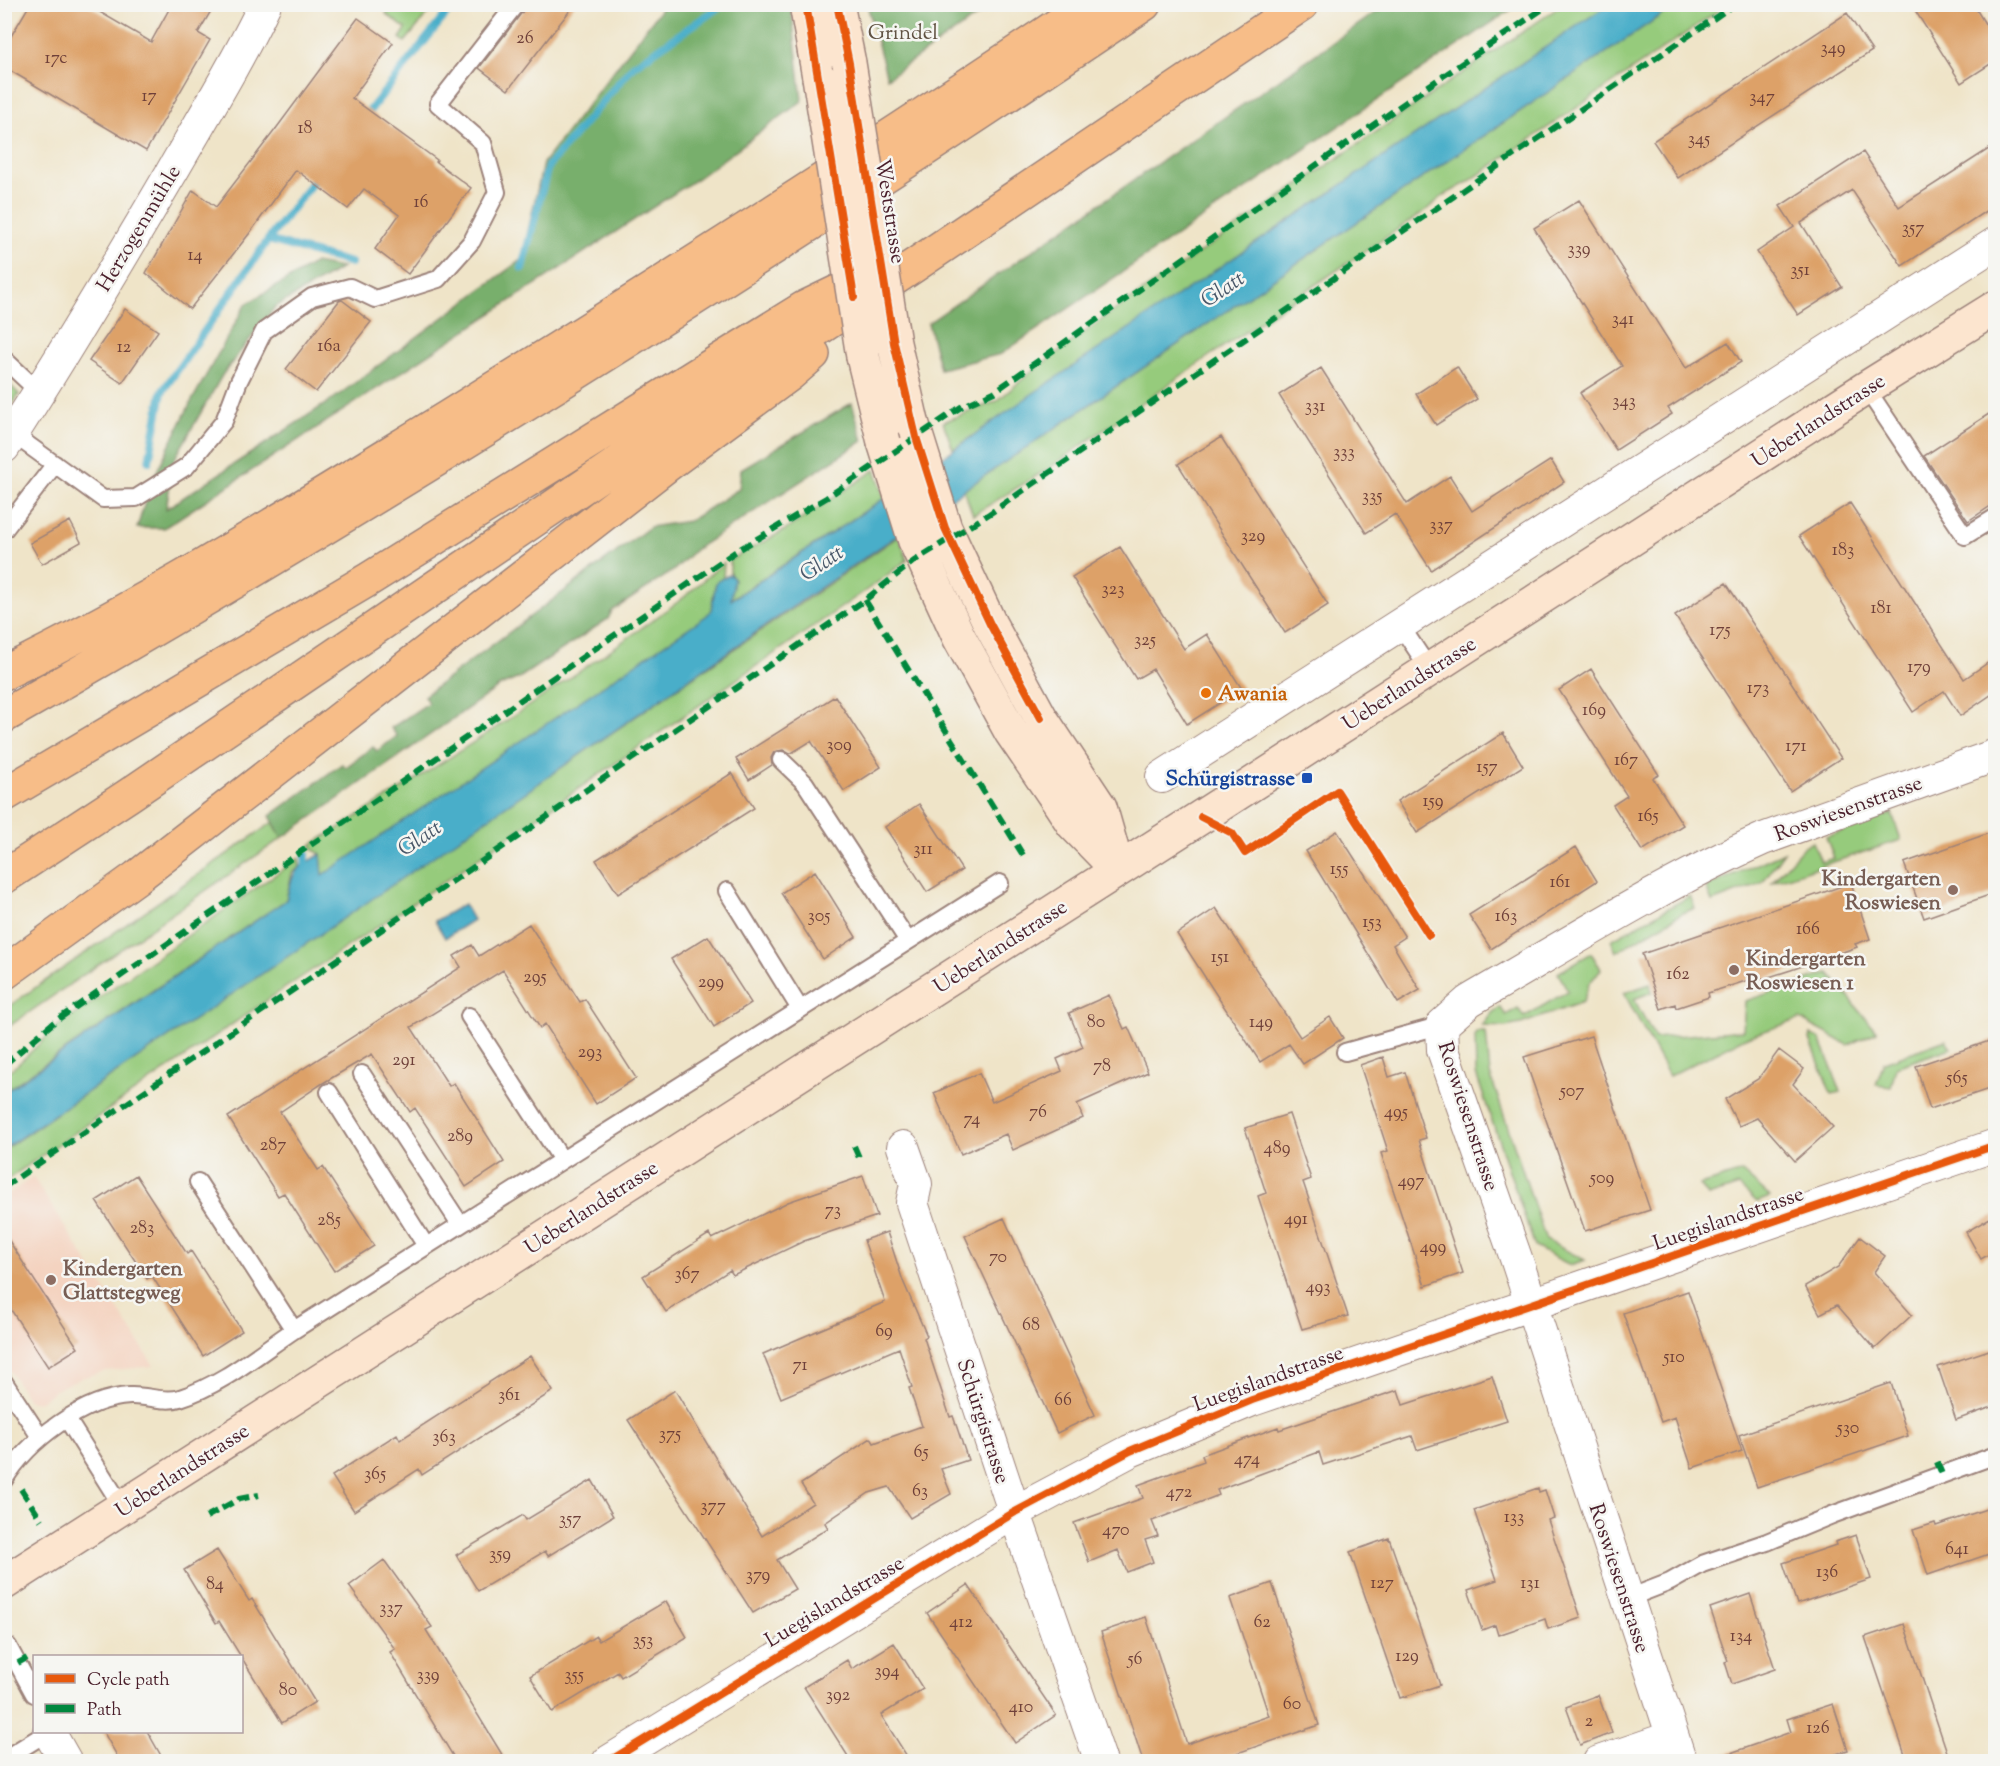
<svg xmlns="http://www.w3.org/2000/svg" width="2000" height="1766" font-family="'Sorts Mill Goudy',serif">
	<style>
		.built { fill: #f4d3c0 }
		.green { fill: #96cb7c; stroke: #707554; stroke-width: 1.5 }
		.forest { fill: #78af6c; stroke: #61674c; stroke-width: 1.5 }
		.water { fill: #4aaec9; stroke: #4a667a; stroke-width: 1.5 }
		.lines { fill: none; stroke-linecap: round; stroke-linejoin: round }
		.stream { stroke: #4aaec9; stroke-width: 8 }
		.building { fill: #dda167 }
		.lane-casing { stroke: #9c827a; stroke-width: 20 }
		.street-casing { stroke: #9c827a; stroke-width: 34 }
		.secondary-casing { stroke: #9c827a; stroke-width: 36 }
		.highway-casing { stroke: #9c827a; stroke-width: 36 }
		.lane { stroke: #fff; stroke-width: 16 }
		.street { stroke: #fff; stroke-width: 32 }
		.secondary { stroke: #fce5cf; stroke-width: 33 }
		.highway { stroke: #f7bd88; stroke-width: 33 }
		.secondary-bridge-casing { stroke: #9c827a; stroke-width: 36; stroke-linecap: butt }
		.secondary-bridge { stroke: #fce5cf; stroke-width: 33 }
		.quiet { stroke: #00873e; stroke-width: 6; stroke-dasharray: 12 6; stroke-linecap: butt }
		.cycleway-casing { stroke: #f6f6f2; stroke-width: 11 }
		.cycleway { stroke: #e8590c; stroke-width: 8 }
		.food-dot { fill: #e8710a; stroke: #f6f6f2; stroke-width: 2 }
		.transit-dot { fill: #1a4fb4; stroke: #f6f6f2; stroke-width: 2 }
		.education-dot { fill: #8d6e63; stroke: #f6f6f2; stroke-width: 2 }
		.labels { text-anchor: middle; stroke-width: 5; stroke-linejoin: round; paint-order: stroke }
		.number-label { font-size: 18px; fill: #6f403a }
		.park-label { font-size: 21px; fill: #615343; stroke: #f6f6f2 }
		.street-label { font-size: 21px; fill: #4a1f2b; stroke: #f6f6f2 }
		.food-label { font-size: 21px; font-weight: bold; fill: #c56008; stroke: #f6f6f2; text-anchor: start }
		.transit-label { font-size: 21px; font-weight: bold; fill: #164399; stroke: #f6f6f2; text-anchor: end }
		.education-label { font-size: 21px; font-weight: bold; fill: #785e54; stroke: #f6f6f2; text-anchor: start }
		.water-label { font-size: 22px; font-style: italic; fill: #4a586a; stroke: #f6f6f2 }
	</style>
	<rect width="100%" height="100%" fill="#f6f6f2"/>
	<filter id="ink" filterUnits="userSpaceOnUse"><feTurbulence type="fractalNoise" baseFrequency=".0167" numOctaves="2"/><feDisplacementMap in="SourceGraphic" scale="12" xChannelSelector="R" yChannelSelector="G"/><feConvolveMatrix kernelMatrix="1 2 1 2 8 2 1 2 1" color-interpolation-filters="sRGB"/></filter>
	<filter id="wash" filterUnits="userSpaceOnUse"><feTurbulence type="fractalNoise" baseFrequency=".008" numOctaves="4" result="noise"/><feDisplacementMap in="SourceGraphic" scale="24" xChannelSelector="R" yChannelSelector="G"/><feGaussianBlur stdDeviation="1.35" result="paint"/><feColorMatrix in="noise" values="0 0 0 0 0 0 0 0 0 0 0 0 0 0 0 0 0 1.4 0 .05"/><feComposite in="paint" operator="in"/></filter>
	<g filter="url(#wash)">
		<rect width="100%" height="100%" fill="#efe4c8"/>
		<path class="built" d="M33 1177 154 1366 105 1371 81 1378 59 1388 39 1402 28 1400 5 1363V1196Z"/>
		<path class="green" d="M387 5V4L435 5 405 42 400 38 406 29 386 14 387 11 384 8Z
			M1562 5H1608L953 449 943 422 997 401 1031 372 1108 315Z
			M1676 5H1727L1468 182 1443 196 1425 211 1208 357 1049 468 973 515 964 490Z
			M5 380 19 394 5 416Z
			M875 470 885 498 730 600 734 579 730 574V560L785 530Z
			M899 536 907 560 878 582 410 905 279 992 5 1181V1149Z
			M724 563 723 578 716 582 711 611 707 616 322 876 321 854 313 850 311 845C436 768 560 688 679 601 694 590 707 575 724 563Z
			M1892 813 1901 840 1772 882 1804 846 1813 842 1821 862 1834 858 1826 837Z
			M273 822 282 838 5 1029V1009Z
			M1784 852 1762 883 1712 902 1706 887Z
			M299 858 300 867 292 873 286 900 5 1091 4 1074 17 1065 58 1026Z
			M1690 896 1695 908 1683 913 1616 952 1611 940Z
			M1591 953 1601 969 1589 984 1583 1002 1521 1024 1505 1027 1482 1026 1492 1013 1500 1007 1506 1015 1518 1008 1524 1017 1568 991 1558 973Z
			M1829 973 1877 1032 1848 1045 1800 1019 1747 1037 1669 1076 1624 993 1650 984 1652 992 1634 999 1655 1038 1743 1030 1745 1001Z
			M1478 1032H1486L1490 1074 1546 1240 1585 1260 1570 1265 1535 1247 1476 1074 1475 1036Z
			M1811 1034 1820 1039 1841 1092 1831 1094 1810 1039Z
			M1946 1040 1951 1048 1896 1067 1891 1087 1876 1085 1884 1062Z
			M1742 1172 1770 1197 1757 1202 1739 1186 1708 1196 1700 1185Z"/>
		<path class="forest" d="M867 4H993V5L887 78Z
			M1388 4 1518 5 1001 354 940 369 928 323Z
			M664 5H791L802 101 698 178 164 528H137L151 483 190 404 246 304 315 263 342 268 275 307 223 374 174 460 166 509 333 399 522 259 543 163Z
			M852 403 863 441 696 549 673 571 612 611 608 619 519 678 500 686 282 838 270 816 342 764 346 767 373 747 377 751 397 736 391 728 428 703 424 696 650 527 689 521 739 489 741 469Z"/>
		<path class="water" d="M1608 5H1676L810 595 362 906 5 1148V1092L286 900C294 868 293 871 321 854L323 875 706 616 711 611 716 582 730 574 734 579 731 600 885 498 1032 394Z
			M464 904 473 920 445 938 435 921Z"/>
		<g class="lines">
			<path class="stream" d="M363 119 454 4
				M268 240 351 263
				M522 268 548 166 633 66 724 4
				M149 461 162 392 268 240 319 174
				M305 874 306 854"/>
		</g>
		<g id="blocks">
			<path class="building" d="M30 4H86L151 42 172 4H215L198 33 210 40 146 151 4 67V48Z
				M526 4H575L508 90 479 68 524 10Z
				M1911 4H1973L1995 40V61L1961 83Z
				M1847 13 1872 51 1678 178 1653 141Z
				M358 18 393 43 352 98 437 160 436 162 471 188 408 274 375 249 399 215 364 189 348 209 296 170 249 234 190 309 146 273 193 190 216 207 275 130Z
				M1995 145V205L1902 266 1852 190 1801 223 1842 287 1798 315 1757 252 1794 227 1780 206 1863 152 1899 207Z
				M1579 200 1686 368 1728 342 1741 362 1668 408 1672 414 1616 450 1580 393 1622 366 1534 228Z
				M342 300 371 322 316 392 286 369 339 301Z
				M125 309 158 331 122 383 89 361Z
				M1457 367 1477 399 1436 425 1416 394Z
				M1321 368 1407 504 1450 476 1472 511 1551 460 1564 482 1431 570 1395 514 1366 533 1279 395Z
				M1995 410V503L1968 521 1924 456Z
				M1221 437 1328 605 1285 633 1178 464Z
				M1850 503 1964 679 1995 658V692L1960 716 1944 691 1913 712 1799 536Z
				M70 521 81 542 42 564 30 543Z
				M1120 547 1184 649 1207 634 1242 689 1187 724 1153 669 1136 679 1072 577Z
				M1726 583 1841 758 1790 791 1675 616Z
				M1591 669 1659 775 1653 778 1683 825 1642 851 1613 805 1627 796 1559 690Z
				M835 696 881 767 844 791 811 741 790 754 783 750 774 752 771 758 772 765 749 780 736 759Z
				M1503 733 1523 766 1417 833 1397 801Z
				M732 773 754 808 618 894 596 860Z
				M919 804 962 870 927 892 885 827Z
				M1337 831 1405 937 1393 945 1420 990 1398 1003 1306 851Z
				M1995 831V893L1924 918 1904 863Z
				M1576 847 1597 881 1491 949 1469 915Z
				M815 871 856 937 823 959 781 893Z
				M1851 883 1870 939 1855 944 1857 947 1791 970 1750 983 1749 980 1708 993 1709 997 1676 1008 1675 1004 1661 1009 1642 954Z
				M1216 908 1300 1037 1330 1017 1343 1038 1303 1064 1289 1044 1260 1062 1177 934Z
				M529 924 580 1002 585 999 636 1078 596 1104 545 1024 540 1028 503 970 411 1027 449 1086 454 1083 504 1162 466 1187 415 1108 410 1112 372 1054 323 1083 280 1112 318 1170 323 1167 374 1246 334 1271 284 1193 278 1196 228 1117 461 967 454 956 472 945 479 956Z
				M708 936 751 1003 714 1027 671 959Z
				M1109 995 1124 1029 1128 1027 1148 1072 1077 1104 1083 1118 1013 1150 1006 1134 961 1154 934 1093 979 1073 992 1102 1062 1071 1057 1059 1083 1047 1069 1013Z
				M1591 1036 1650 1210 1585 1231 1524 1057Z
				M1995 1039V1087L1930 1109 1916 1066Z
				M1779 1050 1804 1069 1793 1084 1833 1127 1795 1161 1757 1118 1739 1126 1725 1099 1758 1079Z
				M1383 1057 1389 1077 1405 1072 1426 1138 1419 1140 1463 1273 1425 1286 1381 1153 1388 1151 1360 1065Z
				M1289 1114 1311 1179 1303 1182 1348 1316 1302 1329 1258 1196 1266 1193 1245 1128Z
				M136 1175 187 1254 191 1251 242 1331 203 1356 152 1276 147 1279 96 1201Z
				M863 1176 877 1216 804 1241 733 1275 730 1270 666 1312 643 1276 709 1234 712 1239 788 1202Z
				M1995 1215V1251L1981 1259 1966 1232Z
				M1004 1218 1095 1415 1057 1433 965 1236Z
				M887 1232 903 1281 927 1336 924 1338 950 1417 953 1416 968 1460 941 1469 951 1494 910 1518 889 1487 869 1493 825 1523 828 1528 777 1560 795 1589 753 1613 628 1420 675 1390 762 1536 813 1503 801 1484 871 1438 874 1443 922 1426 909 1388 912 1387 899 1348 781 1398 763 1354 885 1302 864 1240Z
				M4 1233 78 1348 48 1367 4 1299Z
				M1860 1237 1885 1256 1874 1272 1912 1315 1875 1349 1837 1305 1820 1314 1805 1286 1838 1267Z
				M1688 1291 1742 1451 1692 1468 1675 1417 1661 1422 1623 1313Z
				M1995 1348V1406L1956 1420 1938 1367Z
				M530 1356 553 1391 422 1475 419 1469 354 1511 332 1476 397 1434 400 1440Z
				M1492 1376 1507 1421 1417 1450 1412 1436 1323 1465 1319 1452 1217 1490 1219 1495 1152 1521 1158 1536 1145 1540 1153 1562 1127 1572 1118 1550 1089 1562 1074 1523 1143 1498 1138 1485 1204 1461 1202 1455 1278 1427 1279 1430 1398 1390 1403 1405Z
				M1891 1383 1908 1436 1757 1487 1739 1435Z
				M592 1480 613 1516 548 1556 545 1551 478 1591 456 1555 523 1515 526 1520Z
				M1538 1488 1539 1492 1545 1490 1554 1518 1548 1520 1581 1618 1548 1629 1545 1619 1498 1635 1495 1625 1482 1630 1468 1590 1497 1580 1474 1510Z
				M1995 1506V1552L1928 1575 1913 1530 1935 1523 1936 1526Z
				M1856 1535 1871 1579 1797 1604 1783 1563 1836 1545 1835 1542Z
				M1389 1538 1440 1685 1400 1698 1350 1552Z
				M217 1550 249 1601 252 1599 315 1702 282 1723 219 1621 216 1623 184 1570Z
				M384 1560 432 1627 426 1630 506 1761H456L390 1652 395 1649 349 1586Z
				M1272 1583 1319 1725 1214 1761H1143L1101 1632 1146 1617 1187 1744 1269 1716 1230 1598Z
				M968 1585 1056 1715 1015 1743 927 1613Z
				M1750 1594 1775 1669 1732 1684 1725 1662 1728 1661 1710 1608Z
				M666 1601 687 1637 621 1677 618 1672 552 1712 530 1676 596 1636 599 1641Z
				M1904 1624 1950 1761H1907L1865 1637Z
				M894 1643 923 1689 881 1715 910 1761H851L804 1687 847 1660 852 1669Z
				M1598 1695 1612 1733 1580 1745 1566 1707Z
				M1833 1704 1848 1750 1815 1761H1717L1716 1758 1791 1732 1787 1719Z
				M103 1731H147L164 1761H120Z"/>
		</g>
	</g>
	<g filter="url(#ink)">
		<use href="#blocks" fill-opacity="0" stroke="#9c827a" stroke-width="1.5"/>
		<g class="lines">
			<defs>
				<path id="lane" d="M4 359 40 393
					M1866 388 1965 536 1996 517
					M13 434 103 499 136 498 187 466 224 421 239 381 264 331 312 297 350 287 375 299 438 279 472 241 497 192 483 143 438 104 516 4
					M4 530 55 464
					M1400 625 1430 670
					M781 760 805 783 908 941
					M727 891 800 1009
					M469 1016 562 1160
					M1345 1052 1442 1025
					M362 1074 460 1224
					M329 1092 426 1246
					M198 1182 294 1330
					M4 1382 40 1437
					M67 1419 123 1508
					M4 1480C28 1441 83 1398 130 1396 146 1395 165 1403 180 1398 222 1385 258 1354 294 1330L1000 883
					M1626 1599 1670 1582 1702 1564 1767 1542 1832 1515 1996 1455
					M8 1646 34 1694
					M14 1753 48 1732"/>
				<path id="street" d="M4 447C62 358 116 267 170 175 202 119 237 63 265 4
					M1162 777 1996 243
					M903 1147 916 1184 912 1203 1009 1496 1101 1762
					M49 1732 66 1762
					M608 1762 1015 1512 1130 1451 1252 1400 1996 1145
					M1599 1762 1672 1737
					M1681 1762 1517 1261 1443 1050 1442 1025 1469 1001C1566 945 1661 885 1763 839L1996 755"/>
				<path id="secondary" d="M806 4 819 77
					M837 4 849 63
					M912 422 945 528 990 624 1041 718 1100 807 1118 870
					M884 442 915 541 959 637 1011 732 1060 804 1073 824 1115 867
					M4 1583 1201 817 1866 388 1996 307"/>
				<path id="highway" d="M4 673C158 598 303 506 448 417 664 283 878 146 1089 4
					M4 716C393 494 772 254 1144 4
					M4 795 366 581 804 308 856 283
					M4 877 129 795 730 387 912 267 1302 4
					M4 973 137 877 667 465 790 374 813 354"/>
			</defs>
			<use href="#lane" class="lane-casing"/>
			<use href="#street" class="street-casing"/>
			<use href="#secondary" class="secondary-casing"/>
			<use href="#highway" class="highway-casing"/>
			<use href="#lane" class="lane"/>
			<use href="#street" class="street"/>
			<use href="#secondary" class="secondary"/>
			<use href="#highway" class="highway"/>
			<defs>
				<path id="secondary-bridge" d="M849 63 894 343 912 422
					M819 77 863 357 884 442"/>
			</defs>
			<use href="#secondary-bridge" class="secondary-bridge-casing"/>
			<use href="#secondary-bridge" class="secondary-bridge"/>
			<path class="quiet" d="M865 600 1023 855
				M4 1065 54 1022 735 552 826 498 961 407 994 392 1430 85 1550 4
				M854 1146 860 1160
				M4 1187 865 600 914 561 989 514 1735 4
				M1937 1462 1942 1474
				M21 1489 41 1520
				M206 1517 239 1499 259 1495
				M18 1663 27 1658"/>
			<defs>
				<path id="cycleway" d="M806 4 854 297
					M837 4 849 63 894 343 916 437 945 528 990 624 1041 718
					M1201 817 1232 833 1245 853 1337 791 1429 935
					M608 1762 1015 1512 1130 1451 1252 1400 1996 1145"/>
			</defs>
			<use href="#cycleway" class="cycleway-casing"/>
			<use href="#cycleway" class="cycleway"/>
		</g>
	</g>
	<circle class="food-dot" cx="1206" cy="693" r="6"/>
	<rect class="transit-dot" x="1301" y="772" width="12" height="12" rx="3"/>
	<g class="education-dot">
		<circle cx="1953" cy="890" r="6"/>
		<circle cx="1734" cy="970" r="6"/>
		<circle cx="51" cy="1280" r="6"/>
	</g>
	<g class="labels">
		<g class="number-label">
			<text x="525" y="43">26</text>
			<text x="1833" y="53">349</text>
			<text x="56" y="63">17c</text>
			<text x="149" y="101">17</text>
			<text x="1762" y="102">347</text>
			<text x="305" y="133">18</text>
			<text x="1699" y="144">345</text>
			<text x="421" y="207">16</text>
			<text x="1913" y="233">357</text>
			<text x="1579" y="254">339</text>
			<text x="195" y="260">14</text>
			<text x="1800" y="275">351</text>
			<text x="1623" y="324">341</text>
			<text x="329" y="351">16a</text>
			<text x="124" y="352">12</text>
			<text x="1624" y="406">343</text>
			<text x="1315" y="411">331</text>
			<text x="1344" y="457">333</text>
			<text x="1372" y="501">335</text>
			<text x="1441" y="530">337</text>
			<text x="1253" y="541">329</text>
			<text x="1843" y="555">183</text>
			<text x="1113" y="594">323</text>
			<text x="1881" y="613">181</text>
			<text x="1720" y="635">175</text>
			<text x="1145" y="645">325</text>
			<text x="1919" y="672">179</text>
			<text x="1758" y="693">173</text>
			<text x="1594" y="715">169</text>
			<text x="839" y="750">309</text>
			<text x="1796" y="751">171</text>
			<text x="1626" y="765">167</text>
			<text x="1487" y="772">157</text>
			<text x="1433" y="806">159</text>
			<text x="1648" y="821">165</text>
			<text x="923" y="854">311</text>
			<text x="1339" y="874">155</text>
			<text x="1560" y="887">161</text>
			<text x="819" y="921">305</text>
			<text x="1506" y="921">163</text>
			<text x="1372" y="927">153</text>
			<text x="1808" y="934">166</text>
			<text x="1220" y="962">151</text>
			<text x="1678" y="979">162</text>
			<text x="535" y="982">295</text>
			<text x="711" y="987">299</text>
			<text x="1096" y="1027">80</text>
			<text x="1261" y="1027">149</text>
			<text x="590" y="1057">293</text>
			<text x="404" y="1065">291</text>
			<text x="1102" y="1071">78</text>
			<text x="1957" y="1083">565</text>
			<text x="1572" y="1096">507</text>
			<text x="1038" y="1117">76</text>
			<text x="1396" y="1117">495</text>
			<text x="972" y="1124">74</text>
			<text x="460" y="1141">289</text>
			<text x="273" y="1150">287</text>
			<text x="1277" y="1153">489</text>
			<text x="1602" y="1183">509</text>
			<text x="1411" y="1186">497</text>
			<text x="833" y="1215">73</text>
			<text x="1296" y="1224">491</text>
			<text x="329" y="1225">285</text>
			<text x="142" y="1233">283</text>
			<text x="1433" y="1252">499</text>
			<text x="998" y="1262">70</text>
			<text x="687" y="1279">367</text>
			<text x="1318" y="1292">493</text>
			<text x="1031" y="1330">68</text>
			<text x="884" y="1336">69</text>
			<text x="1674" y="1362">510</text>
			<text x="800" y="1370">71</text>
			<text x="509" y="1400">361</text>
			<text x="1063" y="1405">66</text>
			<text x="1848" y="1433">530</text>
			<text x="670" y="1439">375</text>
			<text x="444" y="1442">363</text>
			<text x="921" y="1457">65</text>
			<text x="1247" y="1464">474</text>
			<text x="375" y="1479">365</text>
			<text x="920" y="1496">63</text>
			<text x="1179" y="1497">472</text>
			<text x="713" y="1511">377</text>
			<text x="1514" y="1522">133</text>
			<text x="570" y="1524">357</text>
			<text x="1116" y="1535">470</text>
			<text x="1957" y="1554">641</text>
			<text x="500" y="1559">359</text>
			<text x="1827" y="1577">136</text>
			<text x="758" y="1580">379</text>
			<text x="1382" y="1588">127</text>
			<text x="1530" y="1588">131</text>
			<text x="215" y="1589">84</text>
			<text x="391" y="1613">337</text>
			<text x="961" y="1627">412</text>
			<text x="1262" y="1627">62</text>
			<text x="1741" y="1641">134</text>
			<text x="643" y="1645">353</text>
			<text x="1407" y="1661">129</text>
			<text x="1135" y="1664">56</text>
			<text x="887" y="1676">394</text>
			<text x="428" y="1680">339</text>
			<text x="574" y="1680">355</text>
			<text x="288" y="1695">80</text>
			<text x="838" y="1700">392</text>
			<text x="1292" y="1709">60</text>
			<text x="1021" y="1712">410</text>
			<text x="1589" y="1726">2</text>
			<text x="1818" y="1733">126</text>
		</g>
		<g class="park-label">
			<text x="903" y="39">Grindel</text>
		</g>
		<g class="street-label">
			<text transform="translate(891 211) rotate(81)" y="7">Weststrasse</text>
			<text transform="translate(138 228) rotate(-59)" y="7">Herzogenmühle</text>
			<text transform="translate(1818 420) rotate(-33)" y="7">Ueberlandstrasse</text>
			<text transform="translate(1409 683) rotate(-33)" y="7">Ueberlandstrasse</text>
			<text transform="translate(1848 808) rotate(-20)" y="7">Roswiesenstrasse</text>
			<text transform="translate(1000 946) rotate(-33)" y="7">Ueberlandstrasse</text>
			<text transform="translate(1469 1116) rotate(72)" y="7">Roswiesenstrasse</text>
			<text transform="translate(591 1207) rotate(-33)" y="7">Ueberlandstrasse</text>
			<text transform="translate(1728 1218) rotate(-19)" y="7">Luegislandstrasse</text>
			<text transform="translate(1268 1378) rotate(-20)" y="7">Luegislandstrasse</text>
			<text transform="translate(984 1421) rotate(72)" y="7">Schürgistrasse</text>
			<text transform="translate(182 1470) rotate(-33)" y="7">Ueberlandstrasse</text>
			<text transform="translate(1620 1578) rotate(72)" y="7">Roswiesenstrasse</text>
			<text transform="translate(834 1601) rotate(-31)" y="7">Luegislandstrasse</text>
		</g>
		<g class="food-label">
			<text x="1218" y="700">Awania</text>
		</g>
		<g class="transit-label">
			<text x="1295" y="785">Schürgistrasse</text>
		</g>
		<g class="education-label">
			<text x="1941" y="885" text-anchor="end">Kindergarten<tspan x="1941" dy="24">Roswiesen</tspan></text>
			<text x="1746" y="965">Kindergarten<tspan x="1746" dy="24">Roswiesen 1</tspan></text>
			<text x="63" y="1275">Kindergarten<tspan x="63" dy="24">Glattstegweg</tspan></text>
		</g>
		<g class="water-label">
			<text transform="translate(1222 288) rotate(-34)" y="8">Glatt</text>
			<text transform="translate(821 562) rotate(-34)" y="8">Glatt</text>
			<text transform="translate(419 837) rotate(-34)" y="8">Glatt</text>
		</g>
	</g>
	<rect width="2000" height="1766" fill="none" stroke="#f6f6f2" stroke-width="24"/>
	<rect x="33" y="1655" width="210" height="78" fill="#f6f6f2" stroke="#b1a0a2" stroke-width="1.5"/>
	<rect x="45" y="1674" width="30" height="9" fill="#e8590c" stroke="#b1a0a2" stroke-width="1.5"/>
	<text x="87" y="1685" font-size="18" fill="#4a1f2b">Cycle path</text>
	<rect x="45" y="1704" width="30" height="9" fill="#00873e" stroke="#b1a0a2" stroke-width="1.5"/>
	<text x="87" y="1715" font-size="18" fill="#4a1f2b">Path</text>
</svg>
